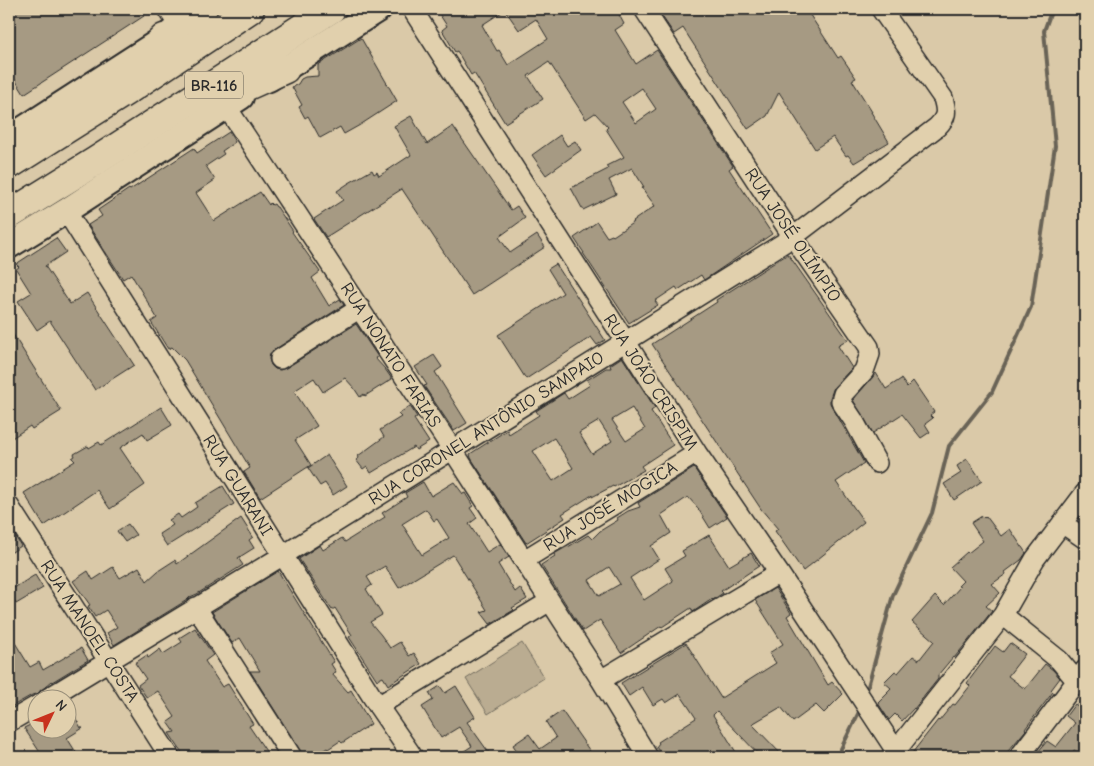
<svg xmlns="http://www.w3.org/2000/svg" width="1094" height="766" font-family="'Comic Neue',sans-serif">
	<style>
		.green { fill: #baac91; stroke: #726c5e }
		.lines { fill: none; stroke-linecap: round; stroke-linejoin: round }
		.stream { stroke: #696357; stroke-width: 4 }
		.building { fill: #a69a83; stroke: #2b2b2b; fill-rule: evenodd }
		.minor-casing { stroke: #2b2b2b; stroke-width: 22 }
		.major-casing { stroke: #2b2b2b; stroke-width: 28 }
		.highway-casing { stroke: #2b2b2b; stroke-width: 31 }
		.minor { stroke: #e1d0ad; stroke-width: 19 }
		.major { stroke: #e1d0ad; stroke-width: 24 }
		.highway { stroke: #e1d0ad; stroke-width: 28 }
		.labels { text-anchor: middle; stroke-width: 4; stroke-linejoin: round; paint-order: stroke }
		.shield { fill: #e1d0ad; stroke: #625c52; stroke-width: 1 }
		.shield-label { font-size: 16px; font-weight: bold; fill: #2b2b2b }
		.street-label { font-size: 18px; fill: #2b2b2b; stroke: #e1d0ad }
	</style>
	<rect width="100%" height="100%" fill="#dac9a8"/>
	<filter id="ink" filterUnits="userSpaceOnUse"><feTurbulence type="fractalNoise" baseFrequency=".02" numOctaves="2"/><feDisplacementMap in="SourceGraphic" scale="10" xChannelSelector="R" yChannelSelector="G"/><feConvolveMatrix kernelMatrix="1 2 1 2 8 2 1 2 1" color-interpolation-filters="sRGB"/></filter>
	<g filter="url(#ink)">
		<path class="green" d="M522 643 544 678 488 714 466 679Z"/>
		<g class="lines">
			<path class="stream" d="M867 690 893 595 932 513 949 446 992 392 1031 307 1055 146 1044 31 1052 9
				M837 757 860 710"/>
		</g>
		<path class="building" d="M9 9H139L144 16 24 94 9 70Z
			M436 9H616L624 24 615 30 636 64 657 50 733 166 729 169 772 234 704 280 701 275 678 290 676 287 655 301 658 305 629 323 583 253H584L574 238 597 222 607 237 612 235 613 236 634 222 633 221 655 206 642 188 644 187 632 168 609 180 616 194 583 210 571 188 608 169 606 166 624 157 606 129 608 127 595 113 586 119 549 62 528 76 543 99 505 123 474 73 471 75 457 51 455 52 442 30 447 26ZM505 10 519 30 536 19 548 39 508 65 499 50 497 51 482 25ZM642 88 656 109 636 123 622 102Z
			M657 9H806L838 58 841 56 856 78 852 80 872 112H871L889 142 854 163 848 155 846 156 833 137 815 149 779 92 767 116 748 129 683 28 674 34Z
			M361 38 397 101 360 125 344 134 340 127 320 138 308 116 305 118 299 107 302 105 292 87 298 84 301 79 305 77 318 76V65Z
			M411 116 427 144 453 126 511 210 517 206 525 218 499 237 510 253 537 235 545 247 472 295 402 189 326 237 314 219 343 200 337 191 349 183 372 170 374 174 377 172 379 176 411 155 394 126Z
			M229 132 235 142 222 151 224 154 206 166 215 180 196 193 214 221 260 192 269 205 270 203 272 205 274 204 276 207H277L293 231 292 232 320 272 312 278 329 306 340 299 344 305 274 350 270 353 269 359 271 365 275 369 280 370 286 368 356 324 378 357 375 358 385 369 392 379 365 396 364 394 360 397 354 388 345 378 323 392 314 378 294 391 317 426 295 440 311 465 260 498 244 472 250 468 185 360 172 347 168 349 151 322 157 318 131 274 123 279 88 225 102 216 98 210 129 189 130 190 194 148 197 153Z
			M560 135 567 146 575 141 581 150 546 175 532 155Z
			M56 238 66 252 45 266 70 304 87 293 134 365 95 390 50 321 37 330 18 301 31 293 16 269 19 267 16 264Z
			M788 254 848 340 838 346 852 368 834 387 830 398V403L864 463 836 482 864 522 803 571 775 531 778 529 761 509 652 344 717 302 716 300Z
			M556 264 605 340 597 345 591 337 526 379 498 335 563 293 548 269Z
			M9 328 61 411 32 429 30 426 9 440Z
			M434 355 442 367 435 372 467 423 454 431 424 386 427 385 415 367Z
			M622 357 655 408 651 411 673 445 641 466 644 470 614 487 613 486 592 497V495L562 514 565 518 526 543 471 458 470 454 507 430 509 434 539 415 536 411 564 393 568 399 590 385 587 380 606 368H611L610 365ZM632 408 645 429 626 441 612 420ZM599 421 612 441 592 454 579 433ZM554 438 573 468 553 481 533 451Z
			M876 373 886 389 901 379 907 387 913 381 934 412 930 415 933 418 925 424 930 432 921 438 902 414 873 433 853 400Z
			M410 406 417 417 414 419 429 442 416 450 414 447 371 473 367 466 363 469 356 460 359 458 358 456 384 437 380 430 401 417 398 414Z
			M161 407 172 425 147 440 143 433 120 448 145 485 110 509 97 490 44 526 24 493 75 461 72 458 75 456 74 454 88 446 89 448 99 442 101 445Z
			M327 455 347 486 333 495 325 483 320 486 308 468Z
			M967 459 982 481 954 500 944 484 961 473 957 466Z
			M694 468 727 517 710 528 697 507 688 497 661 515 671 533 651 546 659 559 630 578 644 600 673 581 665 568 685 556 682 551 709 535 729 566 751 553 759 566 721 591 723 593 717 597 713 600 712 599 693 612 691 608 662 627 661 626 621 653 600 620 583 631 541 565 555 556 554 554 568 546V547L588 535 592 539 600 531 618 520 617 518 628 511 640 507 638 503ZM609 567 620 584 599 596 589 580Z
			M423 482 431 496 454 482 463 494 465 493 473 506 470 508 477 518 469 524 487 552 500 544 509 557 498 564 515 592 520 588 527 599 512 608 514 610 490 624 481 612 487 610 453 555 399 588 385 566 367 577 372 585 366 589 382 615 370 622 381 635 390 648 400 642 409 656 414 653 421 664 388 685 383 677 377 680 349 637 352 635 335 608 332 610 299 559 320 545 323 550 342 538 345 542 385 517 382 513 407 497 405 493ZM426 509 434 521 437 519 449 538 422 555 402 524Z
			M223 486 234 504 167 546 159 534 173 525 169 520 178 514 181 518 197 507 195 503Z
			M982 516 984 518 986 516 1001 536 1010 529 1026 553 1021 560 1005 572 1006 574 992 584 1000 593 986 606 992 611 964 646 954 658 953 657 938 675V679L914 709V708L902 721 895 714 889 720 878 703 888 693 887 692 891 688 884 682 895 671 898 673 913 656 919 660 934 641 912 622 935 596 944 605 960 587 958 586 963 581 950 567 967 552 968 553 983 541 971 523Z
			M241 518 253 537 249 540 254 548 238 558 243 565 197 594 190 597 187 600 114 645 107 633 117 627 106 610 95 617 88 606 90 605 73 581 88 571 93 580 113 567 120 578 139 567 147 581 158 571 175 560 177 564Z
			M128 524 136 535 125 542 117 531Z
			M9 526 21 546 9 554Z
			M278 571 334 662 331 664 336 672 332 674 348 692 351 690 371 724 342 743 340 741 328 749 327 748 313 757H304L250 671H260L240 638 232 643 212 612Z
			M35 575 43 588 16 604 9 591Z
			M775 588 791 613 787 616 828 685 832 682 843 694 824 713 816 705 793 722 781 707 752 724 784 757H761L717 711 713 715 739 757H663L656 747 659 743 658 742 696 718 680 694 666 703 663 699 653 705 642 687 629 696 621 683 686 643 721 698 776 663 769 653 783 644 755 600Z
			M195 628 213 655 205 661 222 687 228 684 253 724 249 726 270 757H185L169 733 175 732 168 722 175 717 158 691 147 698 138 685 146 679 135 663 147 655 148 658 160 649 163 654 182 642 179 638Z
			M9 633 30 667 39 662 43 670 81 648 88 660 52 682V681L37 694 32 695 9 708Z
			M1010 643 1025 654 1008 676 1025 689 1045 664 1053 670 1060 678 1051 690 1053 692 1025 729 1026 730 1003 757H909L938 720 939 721 953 704 955 705 970 686 967 683 995 646 1003 652Z
			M440 686 445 693 456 686 475 717 467 722 492 757H455L472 746 459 727 441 738 422 707 433 700 429 693Z
			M1085 699V757L1074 750 1069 757H1034L1047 741 1056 747 1075 723 1066 716 1075 704 1079 707Z
			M68 704 81 728H83L67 738 79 757H43L24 728 38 721V728H68Z
			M562 711 594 757H521L513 745 529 734 540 749 556 738 546 722Z"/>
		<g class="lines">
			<defs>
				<path id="minor" d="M168 9 179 26
					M412 9 697 453 779 573 896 751
					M644 9 793 237 869 347 870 354 864 371 843 394 841 401 844 406 854 421 877 463
					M226 106 452 449 601 680 648 757
					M66 211 378 706 413 757
					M280 359 360 308
					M9 506 170 757
					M1062 523 1085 539
					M524 560 697 453
					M196 607 292 757
					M1003 615 1059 660 1074 678V686
					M601 680 779 573
					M48 698 282 556 793 237 937 127C947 117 947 112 943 98L881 9
					M378 706 550 601
					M9 722 38 705
					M891 757 1003 615 1035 559 1085 493
					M1019 757 1085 670"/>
				<path id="major" d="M269 79 379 9
					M9 138 164 38 179 26 205 9
					M9 246 66 211 241 97"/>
				<path id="highway" d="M124 78 142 61 164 38
					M216 100 285 69
					M9 165 128 90 250 9
					M9 215 96 161 331 9"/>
			</defs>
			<use href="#minor" class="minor-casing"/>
			<use href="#major" class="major-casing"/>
			<use href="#highway" class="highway-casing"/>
			<use href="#minor" class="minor"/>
			<use href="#major" class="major"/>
			<use href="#highway" class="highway"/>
		</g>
	</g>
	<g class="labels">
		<rect class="shield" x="185" y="71.5" width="58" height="27" rx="4"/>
		<g class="shield-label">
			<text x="214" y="91">BR-116</text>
		</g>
		<g class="street-label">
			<text transform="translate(793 235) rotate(56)" y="6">RUA JOSÉ OLÍMPIO</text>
			<text transform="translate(391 355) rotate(57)" y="6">RUA NONATO FARIAS</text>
			<text transform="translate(651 382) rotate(57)" y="6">RUA JOÃO CRISPIM</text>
			<text transform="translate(486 428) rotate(-32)" y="6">RUA CORONEL ANTÔNIO SAMPAIO</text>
			<text transform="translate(238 485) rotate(58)" y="6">RUA GUARANI</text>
			<text transform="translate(610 506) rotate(-32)" y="6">RUA JOSÉ MOGICA</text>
			<text transform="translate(90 631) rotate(57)" y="6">RUA MANOEL COSTA</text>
		</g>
	</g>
	<rect width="1094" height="766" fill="none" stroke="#e1d0ad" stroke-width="30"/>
	<rect x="15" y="15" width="1064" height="736" fill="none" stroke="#2b2b2b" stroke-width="2" filter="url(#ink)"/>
	<g transform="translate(52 714) rotate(47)"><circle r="24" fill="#e1d0ad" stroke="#988e79"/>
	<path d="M0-4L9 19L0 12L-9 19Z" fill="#c8321e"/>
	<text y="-8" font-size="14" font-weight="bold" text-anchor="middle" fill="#2b2b2b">N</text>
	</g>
</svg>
